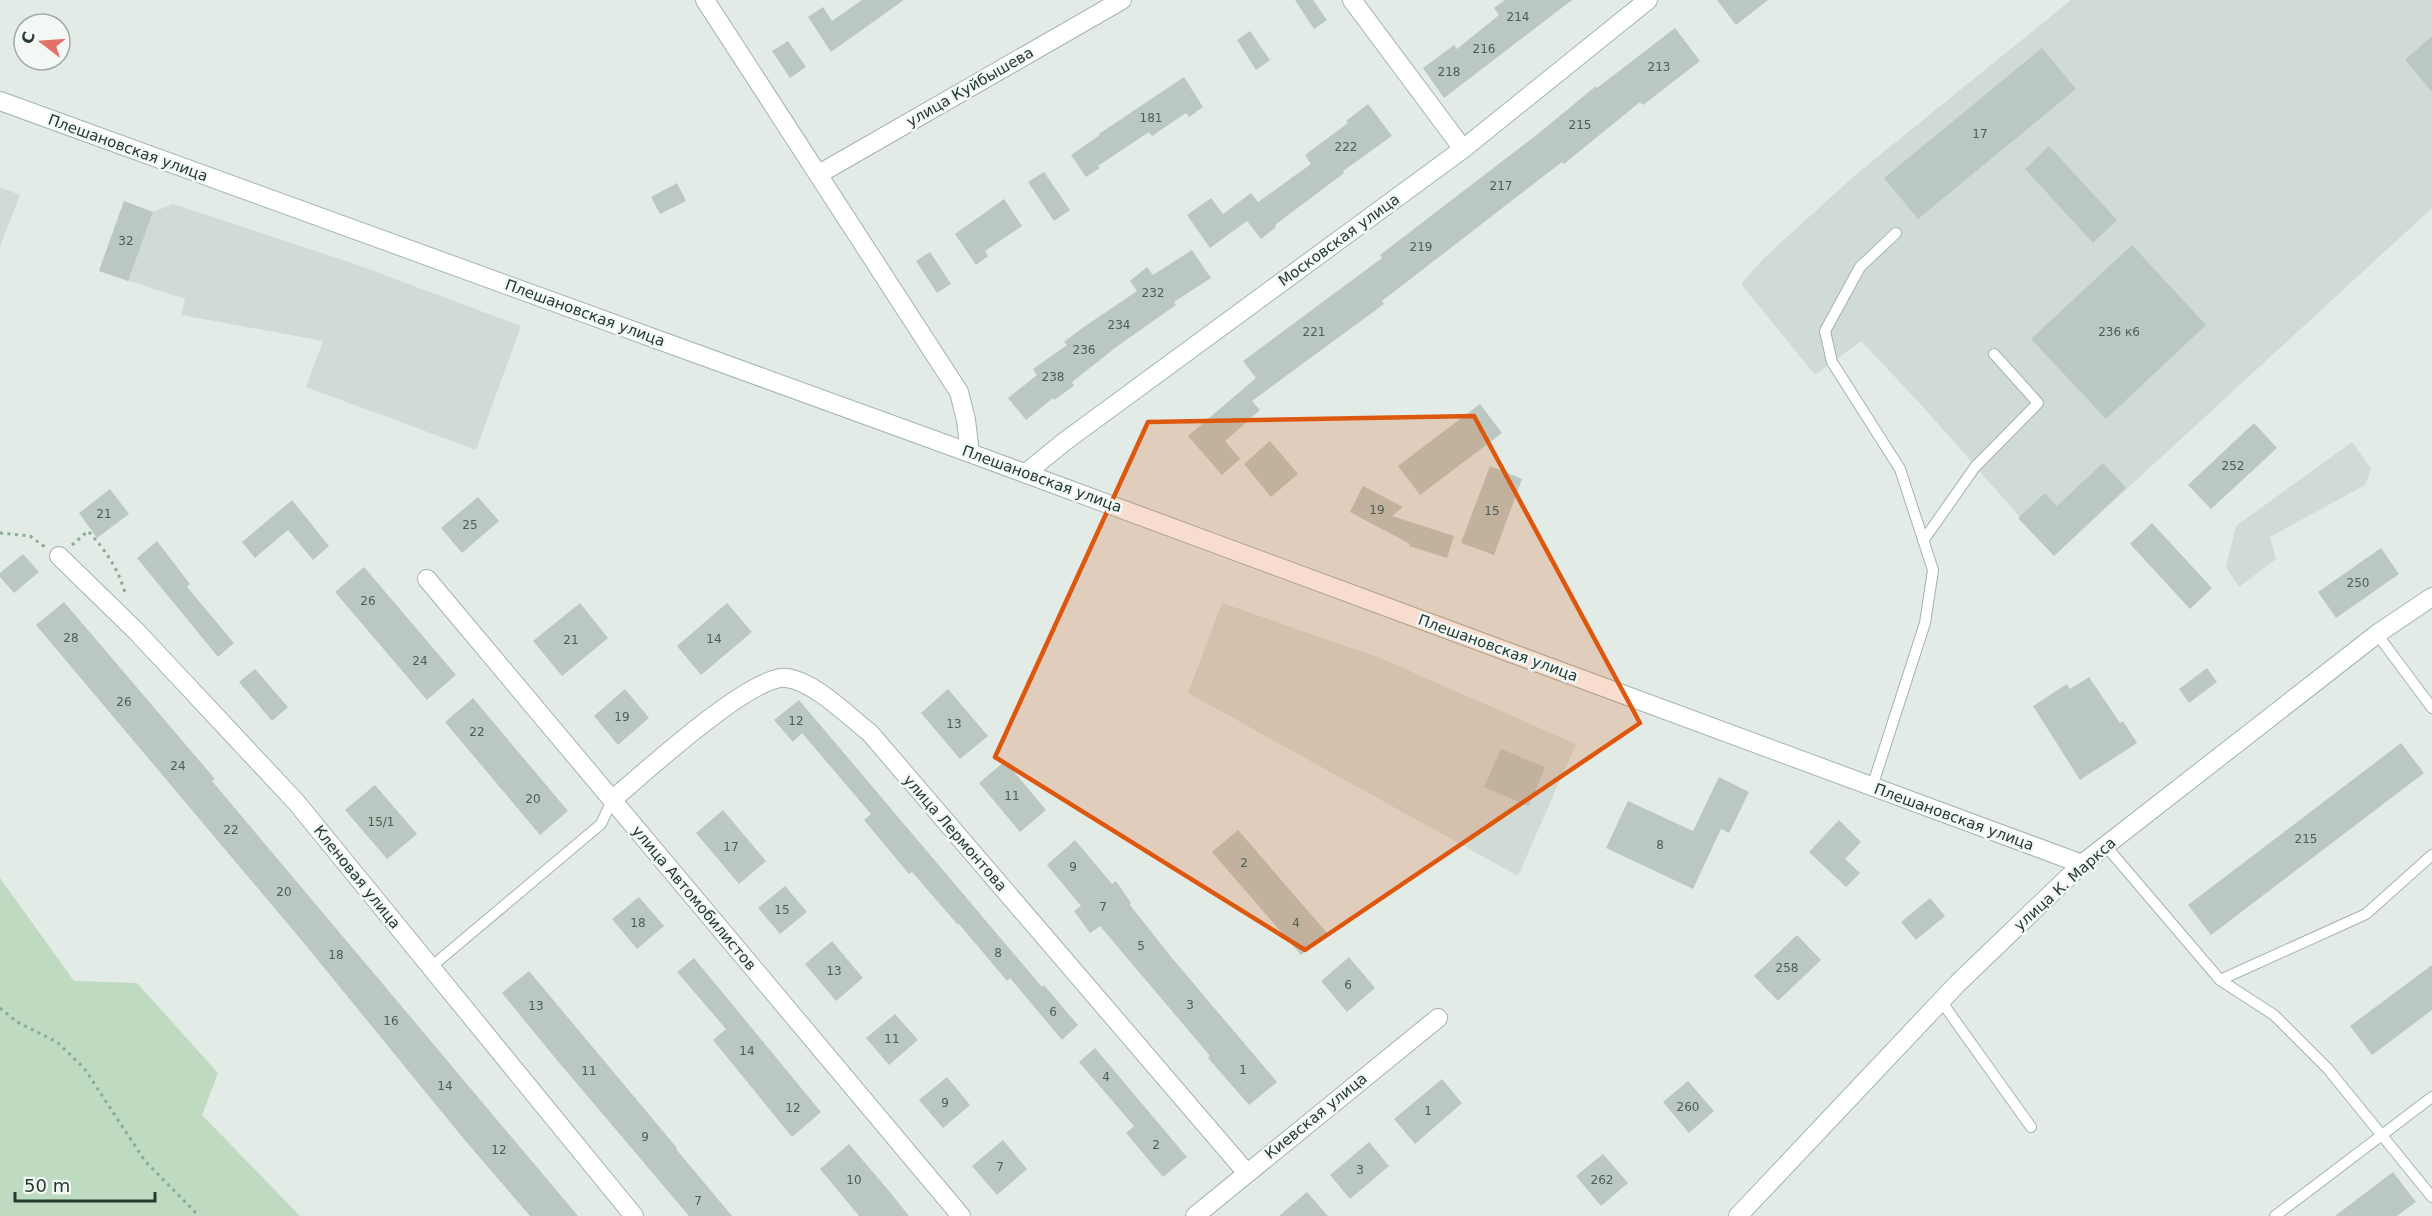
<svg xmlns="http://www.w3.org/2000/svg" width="2432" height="1216" font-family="'DejaVu Sans',sans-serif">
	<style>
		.built { fill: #d1dbd5 }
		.green { fill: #bedac0 }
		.building { fill: #bbc8c1 }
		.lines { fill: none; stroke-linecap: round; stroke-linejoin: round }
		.lane-casing { stroke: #a6b2ac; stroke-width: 12 }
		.street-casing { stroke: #a6b2ac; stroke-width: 20 }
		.secondary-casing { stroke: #a2b6ac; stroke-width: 20 }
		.path { stroke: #86ab99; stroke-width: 3; stroke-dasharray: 3 4.5; stroke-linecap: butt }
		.lane { stroke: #fff; stroke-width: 10 }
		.street { stroke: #fff; stroke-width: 18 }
		.secondary { stroke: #fff; stroke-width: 18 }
		.marked { fill: #de570e; fill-opacity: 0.2; stroke: #de570e; stroke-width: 4.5; stroke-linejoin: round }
		.labels { text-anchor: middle; stroke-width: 5; stroke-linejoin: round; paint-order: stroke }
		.number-label { font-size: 12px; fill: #4a5e55 }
		.street-label { font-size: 15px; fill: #243a31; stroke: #f3f8f4 }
	</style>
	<rect width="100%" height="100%" fill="#e3ebe6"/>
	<path class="built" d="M2071 0H2432V208L2054 556 1924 408 1861 341 1815 375 1741 284 1765 257 1854 176Z
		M0 187 20 195 0 247Z
		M124 201 153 212 173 204 352 263 521 326 476 450 306 387 323 341 181 315 185 299 99 271Z
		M2352 442 2371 469 2365 485 2270 537 2276 559 2239 587 2226 567 2236 526Z
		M1222 603 1380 658 1576 744 1518 876 1188 693Z"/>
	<path class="green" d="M0 878 74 981 137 983 218 1073 202 1115 300 1216H0Z"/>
	<path class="building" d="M862 0H904L831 52 808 17 823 7 832 21Z
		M1295 0H1313L1327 20 1314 29Z
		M1505 0H1572L1444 98 1423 68 1454 45 1457 49 1499 15 1494 8Z
		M1717 0H1768L1736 25Z
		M1675 28 1700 61 1643 105 1640 102 1564 164 1562 162 1382 301 1384 304 1252 401 1260 410 1225 441 1240 459 1222 475 1188 436 1256 378 1243 361 1382 258 1380 255 1539 133 1596 86 1597 88Z
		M1250 31 1270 60 1256 70 1237 40Z
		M2432 36V92L2405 60Z
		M788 41 806 67 790 78 772 51Z
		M2042 48 2076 89 1918 219 1884 178Z
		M1184 77 1203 107 1189 117 1186 113 1152 136 1149 132 1098 166 1100 168 1086 177 1071 155 1100 135 1099 134Z
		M1368 104 1392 136 1343 171 1344 173 1275 225 1276 227 1261 239 1247 221 1210 248 1187 215 1211 198 1223 214 1251 193 1258 202 1311 164 1305 155 1348 123 1346 121Z
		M2049 146 2117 220 2093 243 2025 169Z
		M1044 172 1070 210 1054 221 1028 182Z
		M677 183 686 201 660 214 651 197Z
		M1004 199 1022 226 985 251 988 256 976 265 955 234Z
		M124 201 153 212 128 281 99 271Z
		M2132 245 2206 325 2106 419 2031 339Z
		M1192 250 1211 278 1174 302 1176 305 1119 345 1072 382 1074 386 1054 400 1053 398 1026 420 1008 398 1037 375 1033 369 1067 345 1064 342 1081 329 1137 291 1130 281 1147 267 1153 275Z
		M930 252 951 284 937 293 916 261Z
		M1480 404 1502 433 1420 495 1398 466Z
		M2254 423 2277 448 2211 509 2188 485Z
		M1270 441 1298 474 1271 497 1244 464Z
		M2103 463 2126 488 2054 556 2018 518 2045 493 2057 506Z
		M1490 466 1522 479 1494 555 1461 543Z
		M1363 486 1403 507 1392 516 1454 536 1447 558 1409 546 1410 544 1350 512Z
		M110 489 129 514 97 538 79 513Z
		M478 497 499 521 462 553 441 528Z
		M292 500 329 546 313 560 288 530 255 558 242 542Z
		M2152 523 2212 588 2190 609 2130 544Z
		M157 541 190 584 187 587 234 643 218 657 137 558Z
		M2381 548 2399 574 2336 618 2318 592Z
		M23 554 39 572 14 593 0 577V573Z
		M364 567 456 675 427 700 335 592Z
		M64 602 215 779 212 781 578 1216H530L463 1138 303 942 36 625Z
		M580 603 608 638 562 676 533 641Z
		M727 603 752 632 701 675 677 646Z
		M2207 668 2217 682 2189 703 2179 689Z
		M255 669 288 707 272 721 239 682Z
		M2089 677 2120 723 2123 721 2137 743 2080 780 2033 706 2067 684 2070 689Z
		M625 689 649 718 618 745 594 716Z
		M948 689 988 736 960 759 921 713Z
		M473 698 568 811 540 835 445 722Z
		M799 700 1042 987 1044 985 1078 1025 1062 1040 1010 978 1007 981 959 924 958 925 912 872 909 874 864 820 871 814 802 733 793 742 774 720Z
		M2401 743 2424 773 2211 935 2188 905Z
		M1501 749 1545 767 1529 806 1484 787Z
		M1005 761 1046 810 1020 832 979 783Z
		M1719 777 1749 792 1729 833 1721 829 1693 889 1606 848 1628 801 1693 831Z
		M375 785 417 834 387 859 345 810Z
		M723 810 766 861 739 884 696 833Z
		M1839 820 1861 842 1845 859 1860 873 1846 887 1809 852Z
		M1238 830 1327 933 1301 955 1212 852Z
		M1075 840 1112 884 1116 881 1131 903 1130 905 1172 958 1277 1082 1249 1105 1208 1058 1210 1056 1100 926 1090 933 1074 911 1081 906 1047 865Z
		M785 886 807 912 780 934 758 908Z
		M639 897 664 926 637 949 612 919Z
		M1930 898 1945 916 1916 940 1901 922Z
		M1797 935 1821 960 1778 1001 1754 976Z
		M832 941 863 978 836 1001 805 964Z
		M1349 957 1375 988 1347 1012 1321 981Z
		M694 958 821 1112 792 1137 713 1040 726 1029 677 972Z
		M2432 965V1010L2372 1055 2350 1026Z
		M529 971 677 1148 676 1149 732 1216H689L556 1059 502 993Z
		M895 1014 918 1040 889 1065 866 1038Z
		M1095 1048 1187 1157 1163 1177 1126 1133 1134 1126 1079 1062Z
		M947 1077 970 1105 943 1128 919 1100Z
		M1442 1079 1462 1103 1415 1144 1394 1119Z
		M1688 1081 1714 1111 1689 1133 1663 1102Z
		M1003 1140 1027 1169 997 1195 972 1166Z
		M1369 1142 1389 1166 1350 1199 1330 1175Z
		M849 1144 889 1191 909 1216H859L820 1169Z
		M1603 1154 1628 1183 1601 1206 1576 1176Z
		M2393 1172 2416 1202 2397 1216H2335Z
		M1307 1192 1328 1216H1279Z"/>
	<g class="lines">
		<defs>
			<path id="lane" d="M1923 541 1975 467 2038 403 1994 354
				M2377 634 2432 708
				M1872 787 1925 623 1933 570 1900 469 1832 362 1825 331 1860 267 1896 233
				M2105 845 2220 980 2274 1015 2328 1069 2432 1197
				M431 967 601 824 612 800
				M2220 980 2366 914 2432 855
				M1941 1001 2031 1127
				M2275 1216 2432 1097"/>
			<path id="street" d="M705 0 959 392 966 420 970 453
				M1352 0 1463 149
				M819 174 1122 0
				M59 556 136 631 296 802 634 1216
				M427 579 961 1216
				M612 800C642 775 752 673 787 678 815 682 847 715 870 733L1246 1172
				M1195 1216 1438 1018"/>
			<path id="secondary" d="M0 101 970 453 2082 864
				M1026 473 1064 442 1463 149 1648 0
				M1738 1216 1957 984 2082 864 2377 634 2432 597"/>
		</defs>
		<use href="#lane" class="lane-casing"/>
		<use href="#street" class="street-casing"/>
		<use href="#secondary" class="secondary-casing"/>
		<path class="path" d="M0 533 30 536 45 547
			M72 545 88 531C106 551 118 568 125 593
			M0 1008 17 1022 57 1042 84 1068 145 1161 199 1216"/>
		<use href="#lane" class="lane"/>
		<use href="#street" class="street"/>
		<use href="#secondary" class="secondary"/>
	</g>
	<path class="marked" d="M1474 416 1640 723 1305 950 995 757 1148 422Z"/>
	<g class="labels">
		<g class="number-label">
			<text x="1518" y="21">214</text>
			<text x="1484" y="53">216</text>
			<text x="1659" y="71">213</text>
			<text x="1449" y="76">218</text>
			<text x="1151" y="122">181</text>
			<text x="1580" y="129">215</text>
			<text x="1980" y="138">17</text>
			<text x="1346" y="151">222</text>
			<text x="1501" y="190">217</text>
			<text x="126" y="245">32</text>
			<text x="1421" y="251">219</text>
			<text x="1153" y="297">232</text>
			<text x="1119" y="329">234</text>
			<text x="1314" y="336">221</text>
			<text x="2119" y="336">236 к6</text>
			<text x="1084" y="354">236</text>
			<text x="1053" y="381">238</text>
			<text x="2233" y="470">252</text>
			<text x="1377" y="514">19</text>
			<text x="1492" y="515">15</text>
			<text x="104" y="518">21</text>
			<text x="470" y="529">25</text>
			<text x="2358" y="587">250</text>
			<text x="368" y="605">26</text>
			<text x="71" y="642">28</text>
			<text x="714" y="643">14</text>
			<text x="571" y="644">21</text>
			<text x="420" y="665">24</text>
			<text x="124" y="706">26</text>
			<text x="622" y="721">19</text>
			<text x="796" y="725">12</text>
			<text x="954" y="728">13</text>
			<text x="477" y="736">22</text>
			<text x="178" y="770">24</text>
			<text x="1012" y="800">11</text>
			<text x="533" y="803">20</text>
			<text x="381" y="826">15/1</text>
			<text x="231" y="834">22</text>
			<text x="2306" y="843">215</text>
			<text x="1660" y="849">8</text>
			<text x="731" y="851">17</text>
			<text x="1244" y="867">2</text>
			<text x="1073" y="871">9</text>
			<text x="284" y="896">20</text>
			<text x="1103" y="911">7</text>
			<text x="782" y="914">15</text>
			<text x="638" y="927">18</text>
			<text x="1296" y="927">4</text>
			<text x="1141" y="950">5</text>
			<text x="998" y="957">8</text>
			<text x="336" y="959">18</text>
			<text x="1787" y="972">258</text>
			<text x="834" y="975">13</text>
			<text x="1348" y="989">6</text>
			<text x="1190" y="1009">3</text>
			<text x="536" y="1010">13</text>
			<text x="1053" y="1016">6</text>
			<text x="391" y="1025">16</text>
			<text x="892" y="1043">11</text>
			<text x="747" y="1055">14</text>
			<text x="1243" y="1074">1</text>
			<text x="589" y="1075">11</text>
			<text x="1106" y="1081">4</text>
			<text x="445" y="1090">14</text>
			<text x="945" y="1107">9</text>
			<text x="1688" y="1111">260</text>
			<text x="793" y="1112">12</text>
			<text x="1428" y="1115">1</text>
			<text x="645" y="1141">9</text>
			<text x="1156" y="1149">2</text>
			<text x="499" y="1154">12</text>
			<text x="1000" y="1171">7</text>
			<text x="1360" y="1174">3</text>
			<text x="854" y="1184">10</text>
			<text x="1602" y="1184">262</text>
			<text x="698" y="1205">7</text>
		</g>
		<g class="street-label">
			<text transform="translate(970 87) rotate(-30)" y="5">улица Куйбышева</text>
			<text transform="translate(128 148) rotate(20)" y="5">Плешановская улица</text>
			<text transform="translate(1339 240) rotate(-36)" y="5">Московская улица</text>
			<text transform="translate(585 313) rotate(20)" y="5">Плешановская улица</text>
			<text transform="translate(1042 479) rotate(20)" y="5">Плешановская улица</text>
			<text transform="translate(1498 648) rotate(20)" y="5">Плешановская улица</text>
			<text transform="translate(1954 817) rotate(20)" y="5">Плешановская улица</text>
			<text transform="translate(955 833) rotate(49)" y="5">улица Лермонтова</text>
			<text transform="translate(357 877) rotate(51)" y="5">Кленовая улица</text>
			<text transform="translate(2065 884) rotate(-42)" y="5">улица К. Маркса</text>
			<text transform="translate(694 898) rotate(50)" y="5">улица Автомобилистов</text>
			<text transform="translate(1316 1116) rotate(-39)" y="5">Киевская улица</text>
		</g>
	</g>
	<g transform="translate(42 42) rotate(287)"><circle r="28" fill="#f3f8f4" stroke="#a0aca6" stroke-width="1.5"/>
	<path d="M0-4.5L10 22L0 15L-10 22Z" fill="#e47168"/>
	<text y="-9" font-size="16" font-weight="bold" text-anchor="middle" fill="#243a31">С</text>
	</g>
	<path d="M15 1192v9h140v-9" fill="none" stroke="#243a31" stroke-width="3"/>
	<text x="24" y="1192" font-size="18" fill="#243a31" stroke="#f3f8f4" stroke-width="4.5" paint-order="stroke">50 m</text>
</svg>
